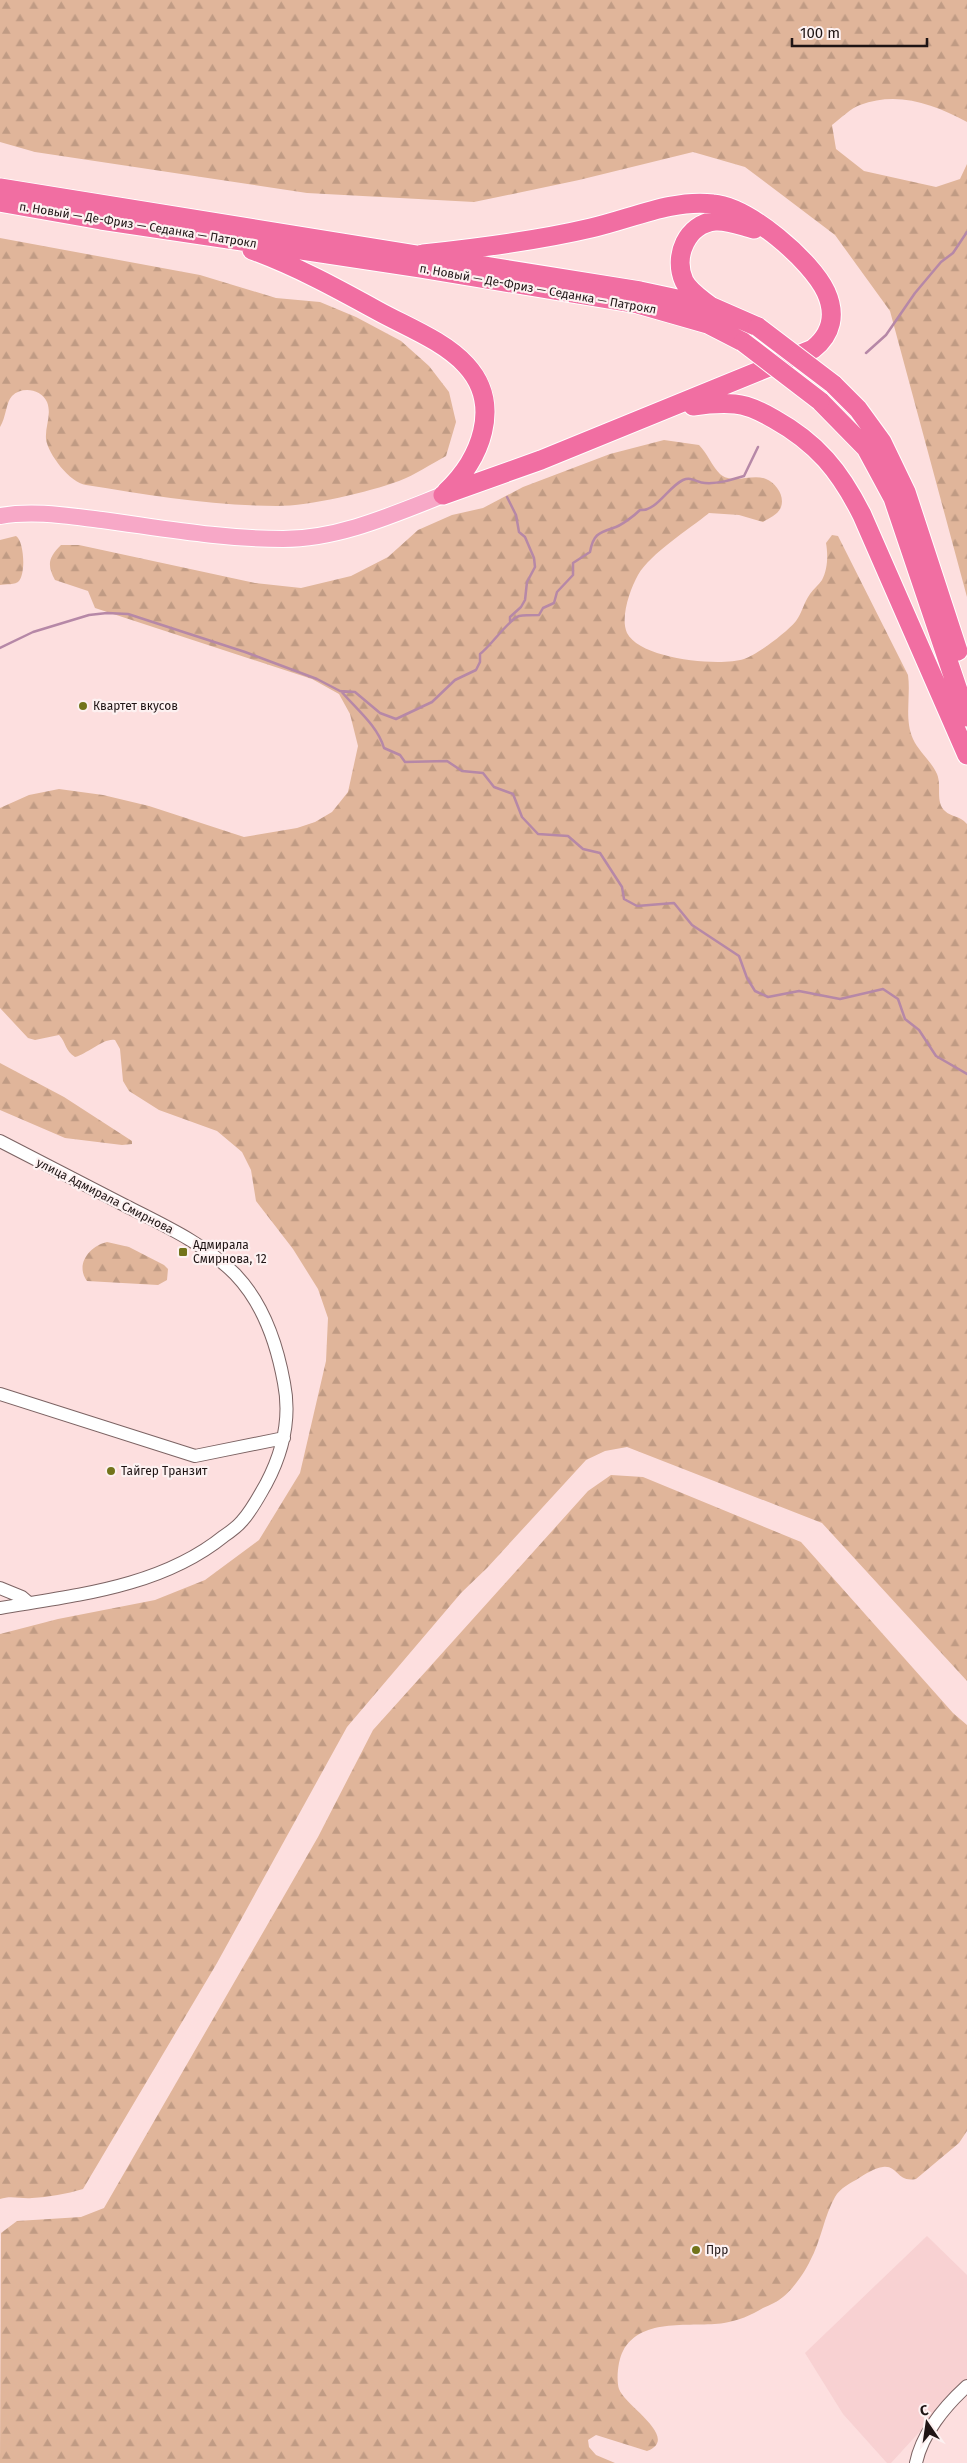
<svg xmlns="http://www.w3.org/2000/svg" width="967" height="2463" font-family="'Fira Sans',sans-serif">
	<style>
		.built { fill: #f8d1d2 }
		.forest { fill: url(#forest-firs) }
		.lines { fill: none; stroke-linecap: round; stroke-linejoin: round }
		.stream { stroke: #b688a7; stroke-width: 2.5 }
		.minor-casing { stroke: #7c6363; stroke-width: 14 }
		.major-casing { stroke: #fff; stroke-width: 18 }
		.highway-casing { stroke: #fff; stroke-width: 21 }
		.minor { stroke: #fff; stroke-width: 12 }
		.major { stroke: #f7a8c7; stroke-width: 16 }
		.highway { stroke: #f16ea2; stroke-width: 19 }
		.highway-bridge-casing { stroke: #fff; stroke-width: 21; stroke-linecap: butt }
		.highway-bridge { stroke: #f16ea2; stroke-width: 19 }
		.poi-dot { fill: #72741a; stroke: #fdf1f1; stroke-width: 2 }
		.labels { text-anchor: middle; stroke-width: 4.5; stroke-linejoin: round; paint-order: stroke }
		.street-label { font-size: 12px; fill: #1f1515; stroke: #fdf1f1 }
		.poi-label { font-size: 12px; fill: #1f1515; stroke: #fdf1f1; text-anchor: start }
	</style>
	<defs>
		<pattern id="forest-firs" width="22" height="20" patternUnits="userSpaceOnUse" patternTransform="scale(1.25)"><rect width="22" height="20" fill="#e0b59a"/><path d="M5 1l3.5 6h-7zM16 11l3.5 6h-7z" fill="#c09b84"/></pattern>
	</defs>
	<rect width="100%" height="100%" fill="#fddfdf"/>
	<path class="built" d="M927 2236 967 2275V2380L891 2463H887L843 2414 805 2353Z"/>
	<path class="forest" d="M0 0H967V122C933 104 898 91 860 105 851 108 840 119 832 125L836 149 864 171 936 187 960 179 967 164V597L890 311 835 235 745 167 693 152 579 180 474 202 307 193 35 152 0 142Z
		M0 238 200 275 276 298 320 302 356 317 401 341 429 366 449 392 456 422 446 456C431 464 415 475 399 481 369 492 309 506 277 506 213 506 149 495 86 485 70 483 48 454 46 439 45 426 52 415 47 402 41 389 22 386 12 396 6 402 6 418 0 427Z
		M664 440 699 445C707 453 712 466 720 474 732 485 752 473 766 479 776 483 785 496 781 507 778 515 769 518 763 522L739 515 709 513C688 530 651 553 638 575 630 589 620 618 627 633 640 659 719 667 744 659 758 654 786 633 796 621 802 613 804 602 810 594 813 589 819 585 822 580 828 569 828 554 826 543L832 535 838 536 908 675C911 696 904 719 913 739 919 752 932 762 937 774 942 786 935 802 945 811 951 817 959 815 967 824V1681L822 1523 627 1447 605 1451 586 1460 487 1568 461 1593 347 1727 217 1963 83 2189C66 2194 49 2197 32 2198 20 2199 11 2195 0 2199V1634L58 1619 155 1600 205 1580 259 1540 300 1473 326 1361 328 1318 318 1289 293 1249 256 1201 251 1170 242 1152 217 1131 159 1110 129 1091 123 1081 120 1049 115 1040C105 1037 87 1054 75 1057 65 1051 66 1042 59 1035L35 1040 28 1038 0 1008V808L29 795 59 789 103 795 149 806 244 837 297 828 315 822 332 812 348 792 358 746 350 714 339 694 312 679 95 608 88 591 55 580C47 565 48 558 61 545H79L255 583 301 588 351 576 388 557 418 530 452 515 483 508 523 487 610 454Z
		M16 536C24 541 26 573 19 581 16 585 5 584 0 585V540Z
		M0 1063 64 1097 132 1141V1144L122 1145 65 1138 0 1110Z
		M107 1242 129 1247 164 1265 168 1269 167 1280 158 1285 87 1281C75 1265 89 1246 107 1242Z
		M611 1475 643 1477 801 1542 953 1713 967 1725V2131L959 2143 916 2179C897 2183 898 2165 883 2167 875 2168 865 2174 859 2178 851 2183 840 2188 835 2197 824 2216 821 2241 810 2261 805 2272 793 2289 783 2297 777 2302 770 2305 763 2308 752 2315 737 2321 724 2323 692 2328 642 2316 623 2351 618 2360 616 2380 619 2389 625 2406 681 2438 647 2451L596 2435 588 2440 589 2447 596 2455 615 2463H0L1 2233 17 2221 81 2217 104 2208 318 1837 373 1730 588 1491Z"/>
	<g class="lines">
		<path class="stream" d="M866 353 886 335 915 293 941 262 953 253 967 232
			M507 497 516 515 519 532 525 537 534 558 535 567 527 582 525 600 521 607 510 617V621
			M0 648 33 632 89 615 107 613 128 614 245 652 317 679 340 691 355 692 380 713 396 719 432 702 455 680 476 670 480 662V654C491 646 509 619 519 616 525 615 532 615 539 615L543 608 554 603 557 592 573 575V563L590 552C593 535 598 533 613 528 621 526 635 515 640 510 656 512 668 487 683 480 692 476 697 483 705 483 718 484 731 480 744 476L758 447
			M341 691C356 709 377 725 384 748L400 755 405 762 447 761 462 771 483 773 494 787 513 794 522 817 538 834 568 836 583 849 600 853 622 887 624 899 637 906 674 903 692 925 739 956 747 978 755 991 768 997 799 991 840 999 883 989 898 999 905 1019 919 1030 936 1056 967 1074"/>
		<defs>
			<path id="minor" d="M0 1141C42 1163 84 1184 126 1206 163 1225 205 1244 235 1274 263 1303 277 1344 284 1383 291 1418 283 1452 266 1484 259 1496 252 1510 242 1521 237 1527 230 1532 224 1536 161 1587 77 1595 0 1608
				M0 1394 195 1456 284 1438
				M0 1588 22 1597 29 1603
				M916 2463C922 2434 945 2406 967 2386"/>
			<path id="major" d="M0 516C34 510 68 516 102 520 162 528 222 539 283 539 338 539 392 515 443 495"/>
			<path id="highway" d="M0 188 640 291 710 306 758 327
				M0 202 101 220 421 268 638 304 708 324 743 342
				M252 250C296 266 338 289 378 311 407 327 444 341 466 365 503 405 480 460 446 492
				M423 254C480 248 536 241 591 228 631 219 672 199 713 204 749 207 811 260 826 292 836 314 832 334 813 349L541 460 443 495
				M709 305C700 298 689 291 684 281 673 256 687 224 715 221 728 220 742 226 754 229
				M833 384 858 409 882 442 906 492 958 651
				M820 401 866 448 893 498 967 717
				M693 406C707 404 721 403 735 404 748 405 762 412 774 419 817 443 840 471 862 515L967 755"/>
		</defs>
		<use href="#minor" class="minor-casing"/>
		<use href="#major" class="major-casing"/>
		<use href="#highway" class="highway-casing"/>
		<use href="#minor" class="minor"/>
		<use href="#major" class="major"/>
		<use href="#highway" class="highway"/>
		<defs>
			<path id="highway-bridge" d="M758 327 833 384
				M743 342 820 401"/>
		</defs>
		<use href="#highway-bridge" class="highway-bridge-casing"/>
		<use href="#highway-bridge" class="highway-bridge"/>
	</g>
	<g class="poi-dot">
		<circle cx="83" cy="706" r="5"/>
		<rect x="178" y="1247" width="10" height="10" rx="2.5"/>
		<circle cx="111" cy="1471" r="5"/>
		<circle cx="696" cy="2250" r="5"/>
	</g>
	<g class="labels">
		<g class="street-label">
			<text transform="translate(138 225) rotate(9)" y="4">п. Новый — Де-Фриз — Седанка — Патрокл</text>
			<text transform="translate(538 289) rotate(10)" y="4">п. Новый — Де-Фриз — Седанка — Патрокл</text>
			<text transform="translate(105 1196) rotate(27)" y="4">улица Адмирала Смирнова</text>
		</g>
		<g class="poi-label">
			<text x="93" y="710">Квартет вкусов</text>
			<text x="193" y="1249">Адмирала<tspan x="193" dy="14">Смирнова, 12</tspan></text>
			<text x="121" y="1475">Тайгер Транзит</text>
			<text x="706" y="2254">Прр</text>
		</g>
	</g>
	<g transform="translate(927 2423) rotate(347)" stroke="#fdf1f1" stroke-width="4" paint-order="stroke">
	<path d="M0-4L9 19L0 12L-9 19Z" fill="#1f1515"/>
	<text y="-8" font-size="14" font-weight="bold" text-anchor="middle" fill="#1f1515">С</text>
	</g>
	<path d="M792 38v8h135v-8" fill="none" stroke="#1f1515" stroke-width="2.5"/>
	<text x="800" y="38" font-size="15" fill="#1f1515" stroke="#fdf1f1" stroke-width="4" paint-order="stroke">100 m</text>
</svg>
